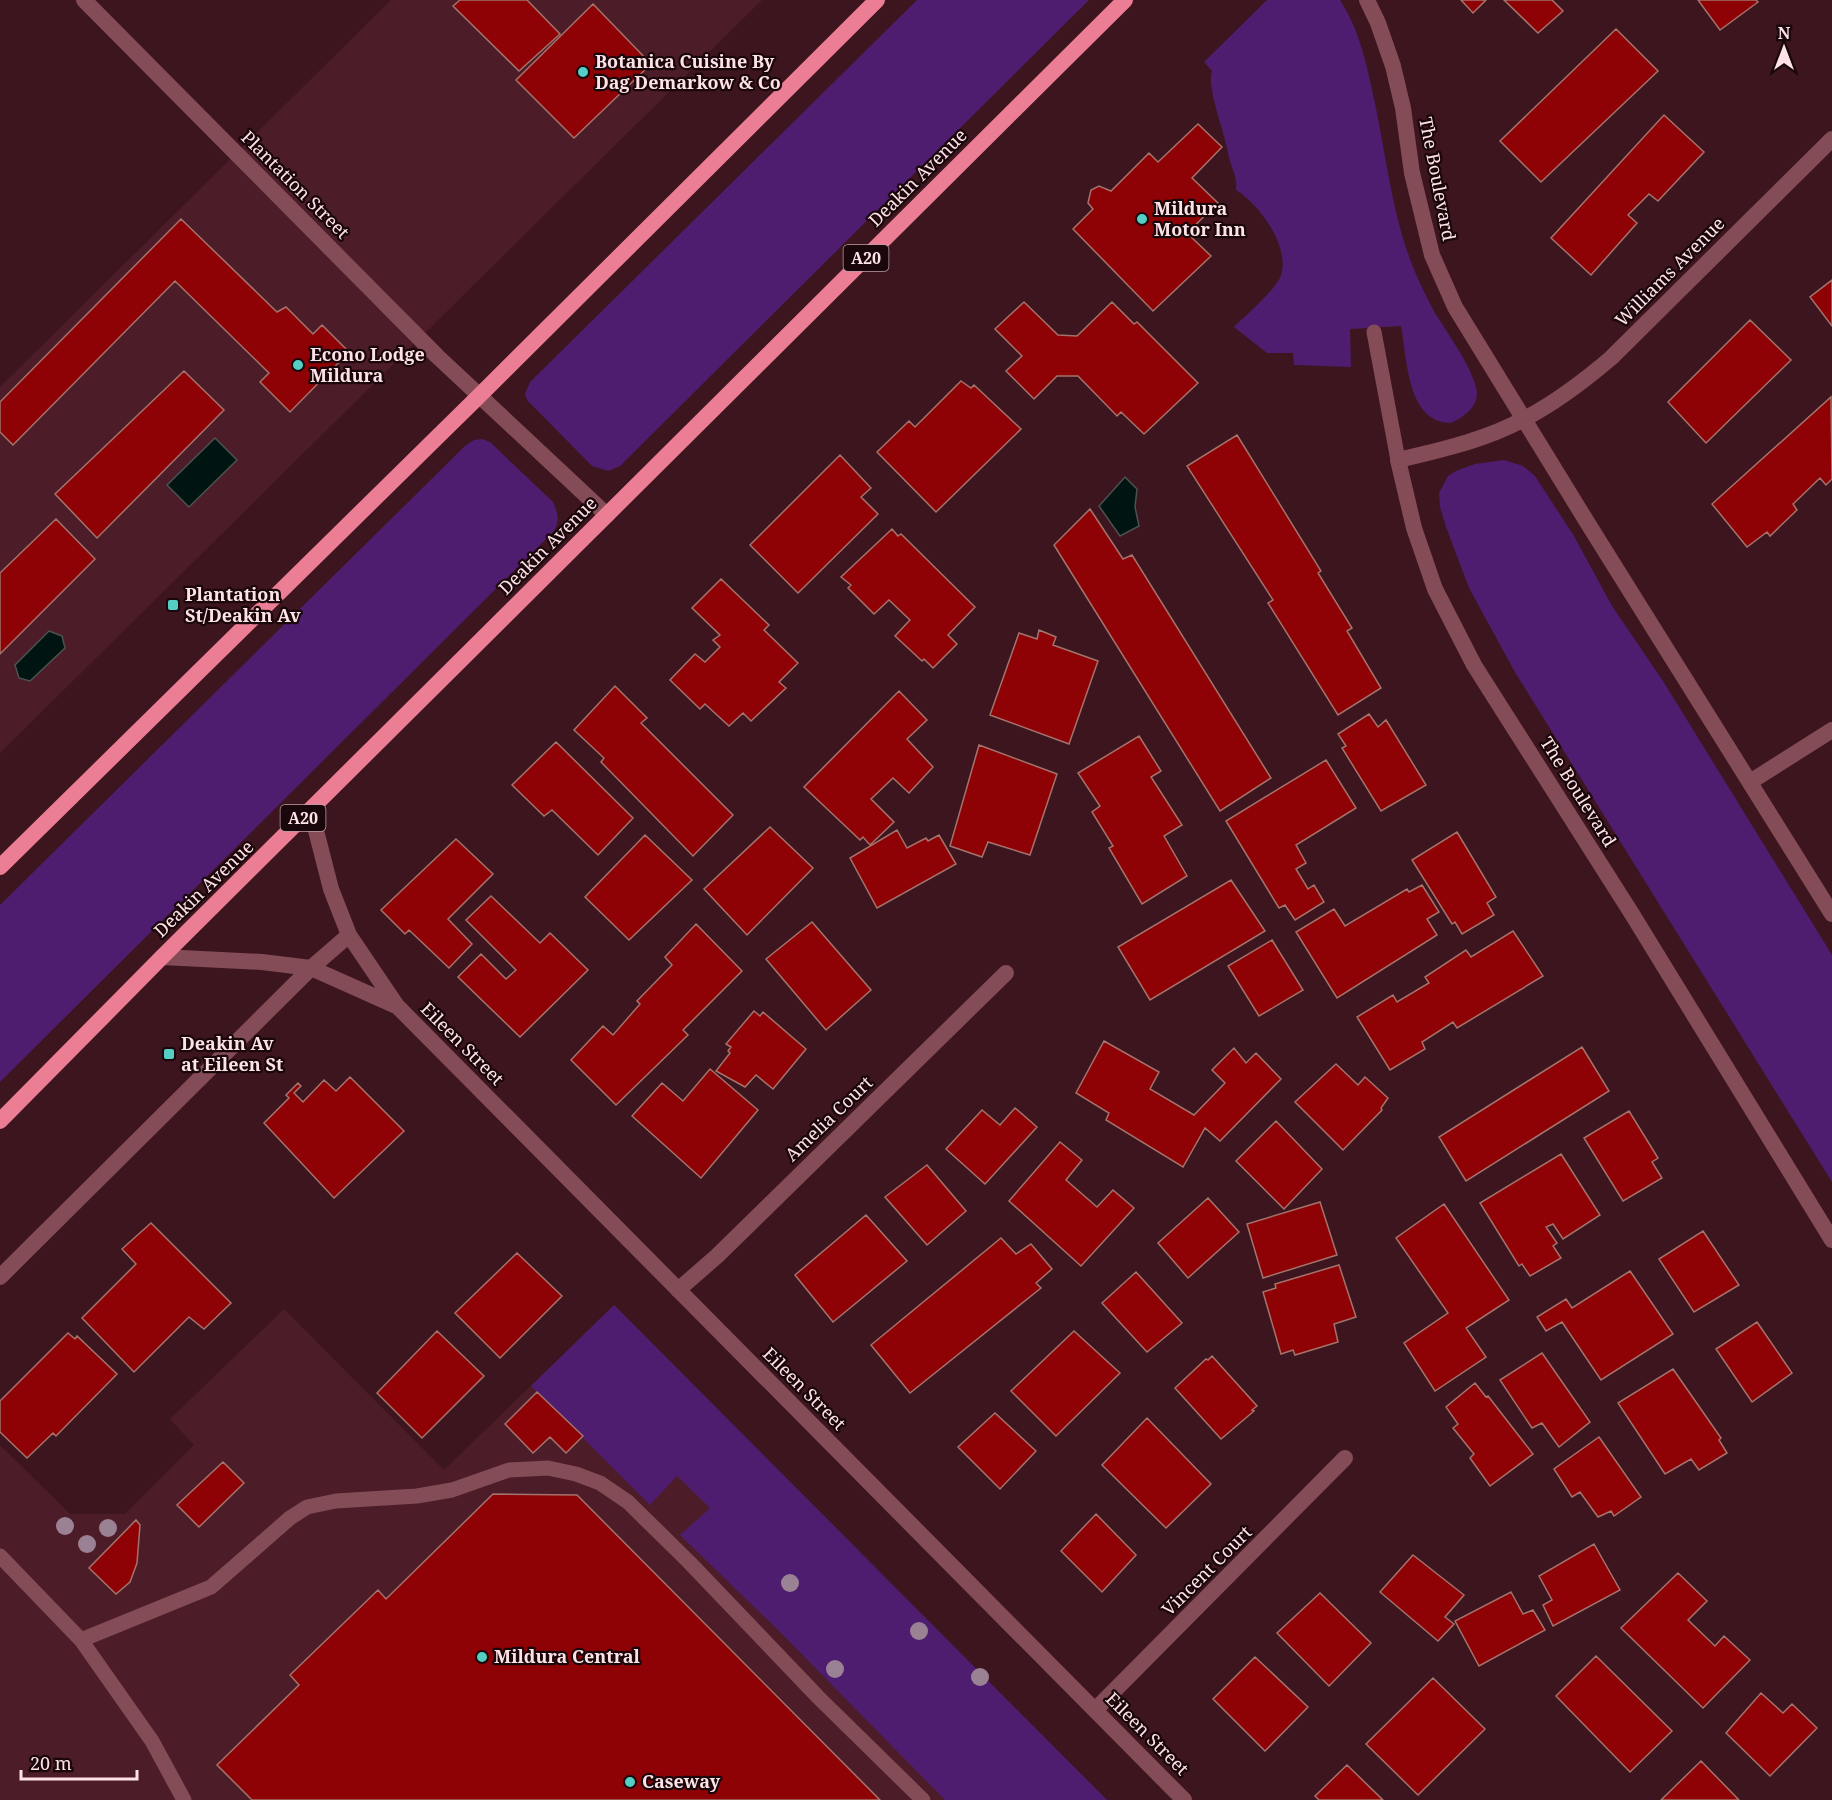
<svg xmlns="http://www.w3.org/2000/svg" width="1832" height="1800" font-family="'Noto Serif',serif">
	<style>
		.built { fill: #4c1d28 }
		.green { fill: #4e1d6f }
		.water { fill: #001412; stroke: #4c5252; stroke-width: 1.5 }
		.building { fill: #8e0206; stroke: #a4736c; stroke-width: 1.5 }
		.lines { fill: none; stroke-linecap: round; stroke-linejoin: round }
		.service { stroke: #834c56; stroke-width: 15 }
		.minor { stroke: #834c56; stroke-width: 16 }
		.trunk { stroke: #eb7d94; stroke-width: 16 }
		.tree { fill: #9a8194 }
		.poi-dot { fill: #55cec4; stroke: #19070b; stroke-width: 2 }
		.labels { text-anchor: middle; stroke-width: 4.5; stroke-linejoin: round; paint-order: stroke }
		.shield { fill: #19070b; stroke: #baa0a4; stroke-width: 1.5 }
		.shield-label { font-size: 16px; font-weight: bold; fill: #ffe2e6 }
		.poi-label { font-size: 18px; font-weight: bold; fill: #ffe2e6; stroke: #19070b; text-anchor: start }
		.street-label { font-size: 18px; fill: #ffe2e6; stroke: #19070b }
	</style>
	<rect width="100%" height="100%" fill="#3d151e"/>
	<path class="built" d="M391 0H762L0 753V387Z
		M614 1305 1107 1800H0V1445L70 1514H125L194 1445 170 1419 284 1309 444 1470Z"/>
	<path class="green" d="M917 0H1089L620 466 608 471 592 466 527 400 525 394 530 382Z
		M1267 0H1340C1358 28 1365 57 1372 90 1386 151 1391 214 1415 272 1421 286 1428 300 1435 313 1446 331 1477 374 1477 394 1476 409 1463 417 1451 423 1407 423 1407 358 1401 326L1350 329 1351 367 1294 365 1293 353H1267L1234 327C1245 316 1277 289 1281 275 1290 246 1259 204 1236 190 1238 177 1230 166 1228 153 1225 133 1206 86 1212 71L1204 62Z
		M482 439 490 442 553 502C558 513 560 520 554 531L0 1082V905L466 445 474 440Z
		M1504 460 1523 466 1535 476 1574 536 1612 606 1663 681 1832 955V1182L1516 674 1469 588 1446 527 1440 507 1439 493 1448 476 1456 471 1475 464Z
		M614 1305 1107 1800H945L777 1629 680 1535 710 1508 677 1476 650 1505 531 1386Z"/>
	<path class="water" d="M215 438 237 460 189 507 167 485Z
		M1125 477 1137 489 1135 507 1139 526 1120 536 1099 506Z
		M49 631 62 636 65 648 30 681 19 678 15 665Z"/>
	<path class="building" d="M460 0H527L560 34 519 71 453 6Z
		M1461 0H1486L1473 13Z
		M1504 0H1552L1563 11 1538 33Z
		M1698 0H1756L1758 2 1720 30Z
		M593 4 651 64 574 138 516 80Z
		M1616 29 1658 71 1541 182 1500 141Z
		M1664 115 1704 152 1658 201 1649 194 1628 215 1637 223 1591 275 1551 238Z
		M1198 124 1222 147 1192 178 1218 203 1187 233 1211 256 1153 311 1073 229 1093 209 1088 203 1091 190 1099 186 1111 191 1149 153 1158 162Z
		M181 219 277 312 286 307 313 334 322 325 349 352 290 412 260 382 269 373 175 281 13 445 0 432V402Z
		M1832 280V326L1810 297Z
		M1024 302 1058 335 1077 336 1112 302 1134 324 1137 322 1198 383 1144 434 1121 412 1117 416 1078 376H1057L1034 399 1006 371 1022 356 995 329Z
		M1750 320 1791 360 1706 443 1668 402Z
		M184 371 224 410 97 538 55 494Z
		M961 381 971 388 974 385 1021 429 936 512 877 452 909 421 915 427Z
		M1831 397 1832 479 1826 485 1820 478 1793 504 1797 510 1770 536 1767 532 1747 547 1712 504Z
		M1237 435 1321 571 1318 573 1352 628 1347 631 1381 688 1338 715 1268 603 1273 600 1187 466Z
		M840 455 871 488 861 497 878 514 798 593 750 545Z
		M1090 509 1123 559 1132 555 1271 778 1220 811 1054 545Z
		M56 519 95 559 0 654V573Z
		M892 529 898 536 901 534 975 607 948 635 957 644 933 668 924 659 922 661 895 636 910 620 889 600 874 614 848 588 851 585 841 577Z
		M721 579 769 625 764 630 798 663 779 682 786 688 751 721 743 713 729 726 705 704 700 709 670 680 695 654 705 662 720 647 713 640 720 635 692 608Z
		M1039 630 1056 637 1053 645 1098 661 1069 744 990 715 1019 633 1037 639Z
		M615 686 647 718 641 723 733 815 693 856 601 762 604 758 574 730Z
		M899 691 927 720 907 739 933 767 909 793 893 778 871 799 894 822 870 845 863 837 860 840 804 787Z
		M1369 714 1378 727 1386 720 1426 785 1381 811 1342 748 1346 746 1338 734Z
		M1139 736 1161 771 1151 777 1182 825 1164 836 1187 876 1142 904 1109 848 1113 846 1092 812 1100 806 1078 773Z
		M556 742 633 818 598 855 552 810 544 816 512 785Z
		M979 745 1057 774 1030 855 988 842 982 857 950 846Z
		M1326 760 1356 808 1296 845 1306 863 1296 869 1308 889 1314 885 1324 902 1295 920 1285 905 1279 908 1226 821Z
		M770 827 813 868 747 935 704 889Z
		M897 830 907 848 926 838 928 841 939 835 956 864 877 908 850 858Z
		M1457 832 1496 897 1487 903 1494 915 1462 934 1455 922 1452 924 1412 860Z
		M645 835 692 880 629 940 585 897Z
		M456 839 493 874 448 919 472 944 449 968 409 930 405 934 381 910Z
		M1231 880 1265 931 1150 1000 1118 947Z
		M1422 885 1439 912 1427 919 1437 935 1337 998 1296 932 1334 909 1345 926 1407 889 1409 892Z
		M491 896 540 943 550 933 588 970 520 1037 458 977 481 954 506 979 516 970 466 920Z
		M812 922 871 990 826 1030 766 959Z
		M696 924 742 971 683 1030 688 1035 616 1105 571 1060 603 1026 613 1035 640 1004 637 1001 672 965 665 957Z
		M1513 931 1543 976 1457 1028 1453 1022 1422 1042 1425 1049 1390 1070 1357 1017 1393 995 1397 1002 1429 983 1425 977 1466 950 1471 957Z
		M1272 940 1303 990 1259 1016 1228 966Z
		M754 1011 760 1016 763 1012 806 1049 773 1089 756 1075 745 1087 716 1071 730 1053 728 1051 731 1047 726 1044Z
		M1104 1041 1159 1072 1150 1089 1194 1115 1225 1083 1212 1070 1234 1048 1246 1063 1256 1053 1281 1079 1220 1141 1205 1128 1183 1167 1106 1120 1109 1113 1076 1093Z
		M1582 1047 1609 1091 1466 1181 1439 1137Z
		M1336 1064 1358 1085 1365 1077 1388 1098 1381 1108 1382 1110 1343 1150 1295 1102Z
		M710 1069 758 1110 701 1178 632 1116 662 1083 683 1101Z
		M350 1077 404 1131 334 1198 264 1123 289 1098 286 1095 298 1083 301 1086 294 1093 303 1102 324 1080 336 1091Z
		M1015 1108 1037 1127 985 1184 946 1149 982 1110 1000 1125Z
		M1629 1111 1658 1158 1652 1162 1662 1178 1623 1201 1584 1138Z
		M1276 1121 1322 1169 1284 1209 1236 1161Z
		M1060 1142 1082 1160 1066 1180 1097 1207 1113 1190 1134 1208 1081 1266 1009 1201Z
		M1561 1154 1600 1215 1563 1239 1553 1224 1546 1227 1557 1243 1553 1246 1561 1258 1530 1276 1522 1264 1519 1266 1480 1203Z
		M927 1165 966 1211 927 1245 885 1197Z
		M1208 1198 1239 1232 1188 1278 1158 1243Z
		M1320 1202 1337 1255 1263 1278 1247 1224Z
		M1444 1204 1509 1300 1466 1328 1486 1357 1435 1391 1404 1343 1448 1313 1396 1238Z
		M866 1215 907 1261 833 1322 795 1275Z
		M151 1223 231 1303 204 1329 189 1317 134 1372 82 1318 136 1264 122 1249Z
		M1703 1231 1739 1285 1694 1312 1659 1259Z
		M1001 1238 1016 1254 1031 1244 1052 1269 1036 1283 1041 1288 910 1393 871 1345Z
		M517 1253 562 1296 500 1358 455 1313Z
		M1339 1265 1356 1317 1334 1324 1338 1342 1295 1355 1293 1350 1281 1354 1263 1292 1276 1288 1275 1284Z
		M1630 1271 1673 1334 1601 1380 1562 1322 1546 1331 1537 1317 1566 1299 1572 1308Z
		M1136 1272 1182 1323 1147 1352 1102 1303Z
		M1757 1322 1792 1373 1752 1402 1716 1349Z
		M437 1331 484 1376 422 1438 377 1393Z
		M1074 1331 1120 1373 1056 1436 1011 1391Z
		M68 1333 75 1339 77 1336 117 1374 56 1436 53 1433 27 1458 0 1432V1401Z
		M1542 1353 1590 1422 1559 1447 1542 1423 1532 1428 1500 1380Z
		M1212 1356 1257 1406 1252 1410 1254 1411 1221 1439 1175 1388 1206 1359 1208 1360Z
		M1673 1369 1721 1438 1719 1440 1727 1453 1699 1470 1691 1459 1665 1474 1618 1403Z
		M1475 1383 1486 1397 1488 1396 1533 1454 1490 1486 1470 1458 1474 1454 1453 1428 1458 1424 1446 1407Z
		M537 1392 583 1436 566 1453 550 1437 533 1453 505 1424Z
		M995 1413 1036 1451 1000 1489 958 1447Z
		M1147 1418 1211 1484 1166 1528 1102 1465Z
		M1599 1437 1641 1497 1614 1516 1611 1511 1598 1517 1580 1492 1572 1497 1554 1469Z
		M223 1462 244 1483 199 1527 177 1505Z
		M493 1494 577 1495 880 1800H252L217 1765 299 1685 290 1675 378 1590 386 1599Z
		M1096 1514 1136 1555 1102 1592 1061 1551Z
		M136 1520 140 1525 137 1563 130 1582 116 1594 89 1568Z
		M1594 1544 1620 1590 1553 1626 1543 1605 1552 1600 1539 1576Z
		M1413 1555 1464 1595 1445 1617 1454 1624 1438 1641 1380 1592Z
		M1678 1573 1707 1601 1688 1620 1715 1646 1724 1636 1750 1660 1703 1708 1621 1628Z
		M1511 1592 1523 1614 1533 1610 1545 1630 1479 1666 1455 1621Z
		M1320 1593 1371 1643 1329 1686 1277 1633Z
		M1596 1656 1672 1731 1630 1772 1556 1696Z
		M1255 1657 1308 1707 1265 1751 1213 1699Z
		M1433 1678 1485 1729 1418 1795 1366 1744Z
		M1761 1693 1783 1713 1792 1704 1817 1728 1770 1776 1726 1733Z
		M1701 1761 1739 1800H1661Z
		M1347 1765 1383 1800H1319L1315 1796Z"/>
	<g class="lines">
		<path class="service" d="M1374 332 1398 460
			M0 1556 81 1640 152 1741 184 1800
			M81 1640 211 1587 290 1518 307 1507 336 1501 417 1496 452 1490 509 1470 548 1468 576 1474 600 1483 628 1502 689 1562 819 1698 923 1800"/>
		<path class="minor" d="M84 0 437 356 607 515
			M1367 0 1378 23 1393 66 1403 108 1412 173 1432 255 1455 307 1587 522 1832 914
			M1832 139 1611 358C1584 381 1555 403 1524 419 1486 440 1440 450 1398 460L1414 528 1435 589 1474 665 1632 914 1832 1240
			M1750 782 1832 730
			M311 811 331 889 349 935 397 1006 1184 1800
			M162 957 262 962 311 968 396 1006
			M0 1277 311 968 349 935
			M678 1290 717 1256 1006 973
			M1095 1710 1345 1458"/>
		<path class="trunk" d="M0 867 479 396 877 0
			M0 1121 162 957 1125 0"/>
	</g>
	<g class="tree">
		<circle cx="65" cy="1526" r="9"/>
		<circle cx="108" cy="1528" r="9"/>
		<circle cx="87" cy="1544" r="9"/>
		<circle cx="790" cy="1583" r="9"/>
		<circle cx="919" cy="1631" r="9"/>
		<circle cx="835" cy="1669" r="9"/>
		<circle cx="980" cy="1677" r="9"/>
	</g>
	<g class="poi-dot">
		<circle cx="583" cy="72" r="6"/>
		<circle cx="1142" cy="219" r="6"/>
		<circle cx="298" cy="365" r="6"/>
		<rect x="167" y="599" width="12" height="12" rx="3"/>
		<rect x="163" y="1048" width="12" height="12" rx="3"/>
		<circle cx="482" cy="1657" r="6"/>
		<circle cx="630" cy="1782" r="6"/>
	</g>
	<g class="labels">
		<g class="shield">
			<rect x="843.5" y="245" width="45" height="26" rx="4.5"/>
			<rect x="280.5" y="805" width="45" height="26" rx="4.5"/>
		</g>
		<g class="shield-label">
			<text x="866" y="264">A20</text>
			<text x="303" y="824">A20</text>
		</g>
		<g class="poi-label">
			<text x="595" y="68">Botanica Cuisine By<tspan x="595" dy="21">Dag Demarkow &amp; Co</tspan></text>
			<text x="1154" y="215">Mildura<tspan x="1154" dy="21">Motor Inn</tspan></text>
			<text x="310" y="361">Econo Lodge<tspan x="310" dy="21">Mildura</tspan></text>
			<text x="185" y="601">Plantation<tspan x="185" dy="21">St/Deakin Av</tspan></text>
			<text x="181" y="1050">Deakin Av<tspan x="181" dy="21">at Eileen St</tspan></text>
			<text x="494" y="1663">Mildura Central</text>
			<text x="642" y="1788">Caseway</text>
		</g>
		<g class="street-label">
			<text transform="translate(918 178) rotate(-45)" y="6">Deakin Avenue</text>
			<text transform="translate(1437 179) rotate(79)" y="6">The Boulevard</text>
			<text transform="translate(295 185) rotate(45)" y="6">Plantation Street</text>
			<text transform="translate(1670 272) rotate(-45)" y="6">Williams Avenue</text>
			<text transform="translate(548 546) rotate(-45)" y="6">Deakin Avenue</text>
			<text transform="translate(1578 792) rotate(58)" y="6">The Boulevard</text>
			<text transform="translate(204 889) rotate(-44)" y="6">Deakin Avenue</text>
			<text transform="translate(462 1044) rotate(45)" y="6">Eileen Street</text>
			<text transform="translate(829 1119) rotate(-44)" y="6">Amelia Court</text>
			<text transform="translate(804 1389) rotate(45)" y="6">Eileen Street</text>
			<text transform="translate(1207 1571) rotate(-45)" y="6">Vincent Court</text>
			<text transform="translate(1147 1734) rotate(45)" y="6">Eileen Street</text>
		</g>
	</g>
	<g transform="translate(1784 48)" stroke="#19070b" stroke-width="4.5" paint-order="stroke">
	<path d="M0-4.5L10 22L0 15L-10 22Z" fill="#ffe2e6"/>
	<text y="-9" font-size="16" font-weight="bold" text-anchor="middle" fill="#ffe2e6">N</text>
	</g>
	<path d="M21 1770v9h116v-9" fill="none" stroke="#ffe2e6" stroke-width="3"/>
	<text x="30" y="1770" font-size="18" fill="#ffe2e6" stroke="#19070b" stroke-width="4.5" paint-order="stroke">20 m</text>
</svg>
